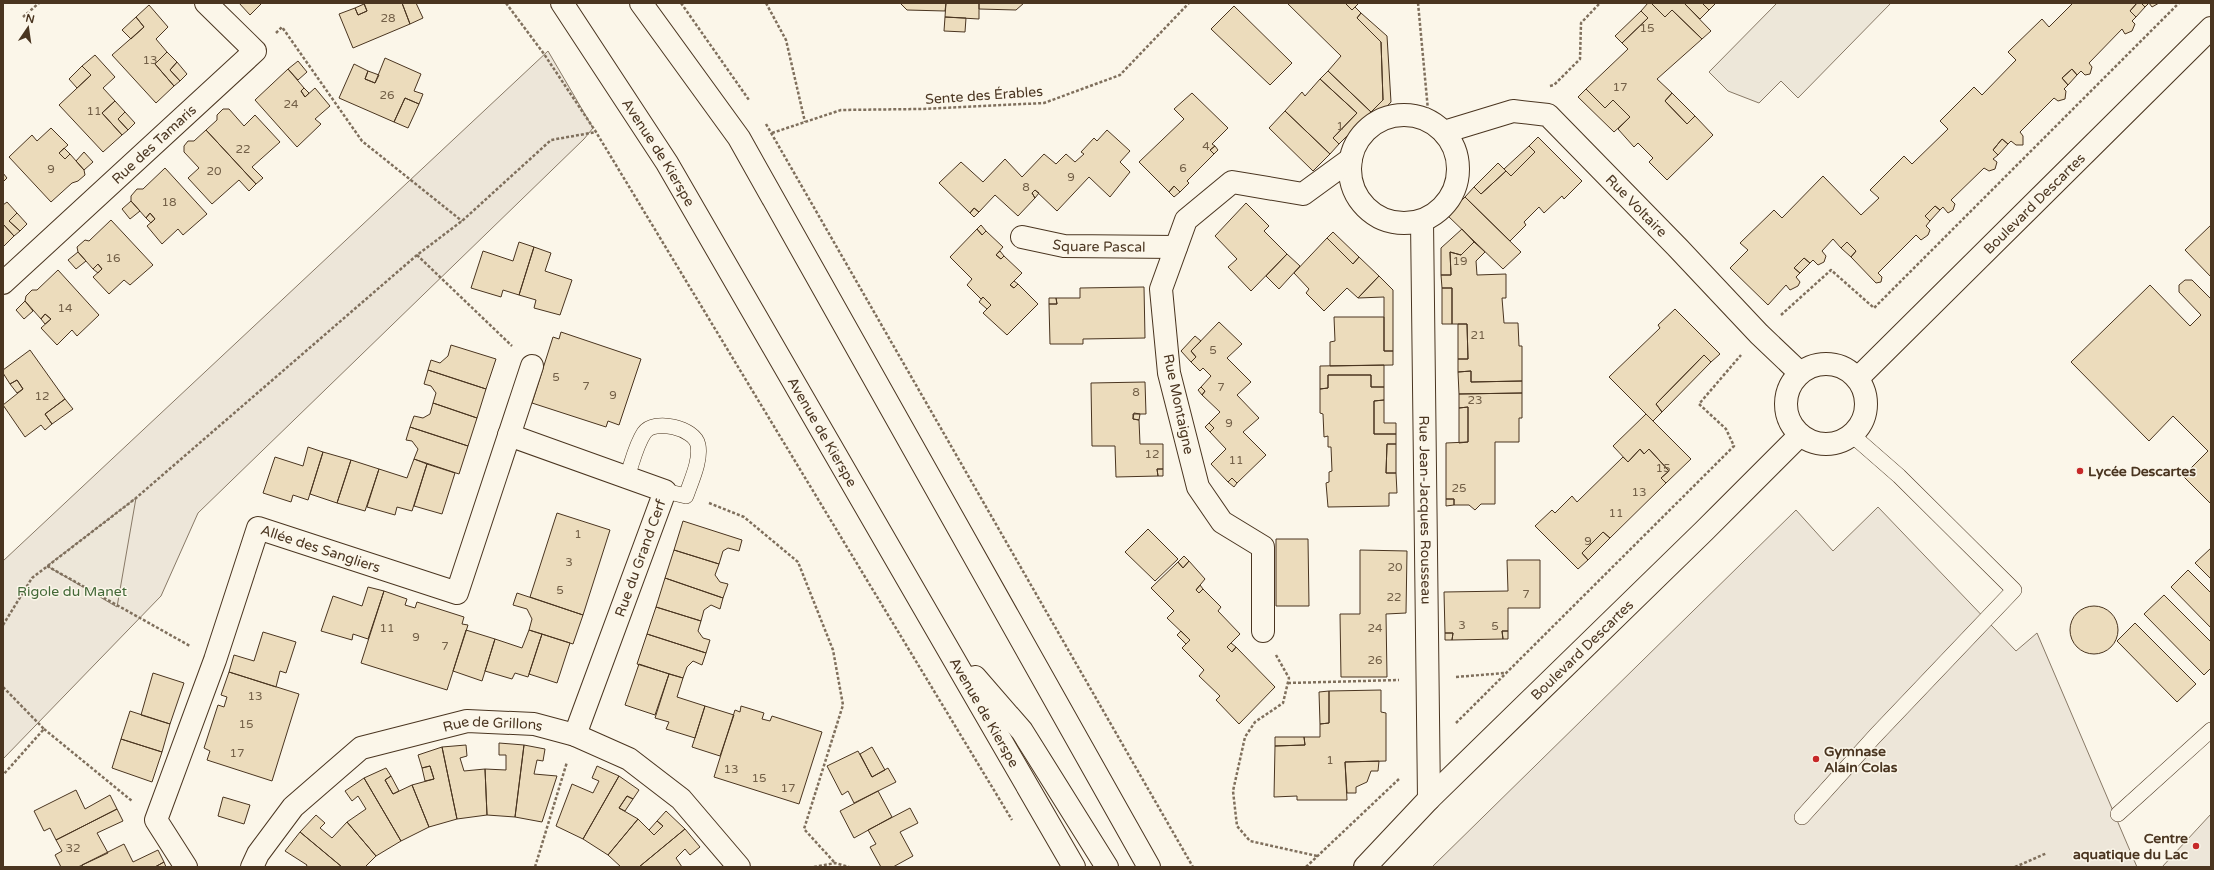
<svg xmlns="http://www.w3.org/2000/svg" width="2214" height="870" font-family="'Varela Round',sans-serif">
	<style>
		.green { fill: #ede6d9; stroke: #887966 }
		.parking { fill: #ede7d9; stroke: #887966 }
		.building { fill: #ecdcbc; stroke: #4a3520 }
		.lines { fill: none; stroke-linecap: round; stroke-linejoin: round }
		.service-casing { stroke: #4a3520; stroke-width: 16 }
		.pedestrian-casing { stroke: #4a3520; stroke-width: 24 }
		.minor-casing { stroke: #4a3520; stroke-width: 24 }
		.tertiary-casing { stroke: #4a3520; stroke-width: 24 }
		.secondary-casing { stroke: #4a3520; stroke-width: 24 }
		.path { stroke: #7f6f5c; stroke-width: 2.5; stroke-dasharray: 3 2; stroke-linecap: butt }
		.service { stroke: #fbf6e9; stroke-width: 15 }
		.pedestrian { stroke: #fbf6e9; stroke-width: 22 }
		.minor { stroke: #fbf6e9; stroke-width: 22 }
		.tertiary { stroke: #fbf6e9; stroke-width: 22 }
		.secondary { stroke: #fbf6e9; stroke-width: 22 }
		.poi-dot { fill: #c62828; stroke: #fbf6e9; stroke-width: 1.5 }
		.labels { text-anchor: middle; stroke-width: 3; stroke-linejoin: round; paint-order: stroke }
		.number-label { font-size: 12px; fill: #725f47 }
		.street-label { font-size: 14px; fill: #4a3520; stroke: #fbf6e9 }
		.poi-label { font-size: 14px; font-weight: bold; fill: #4a3520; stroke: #fbf6e9; text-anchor: start }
		.park-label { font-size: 14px; fill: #436837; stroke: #fbf6e9 }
	</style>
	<rect width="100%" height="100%" fill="#fbf6e9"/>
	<path class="green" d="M548 51 593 128 584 139 198 513 161 596 3 759V561Z
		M1878 507 2016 651 2037 633 2137 867H1432L1796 510 1833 551Z
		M2211 814V867H2162Z"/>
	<path class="parking" d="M1777 3H1891L1798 98 1781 81 1759 103 1728 91 1709 72Z
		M136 498 117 607 47 566Z"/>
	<path class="building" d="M239 3H262L250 15Z
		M364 3H402L410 24 353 48 339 14 355 8 358 15 367 11Z
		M402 3H416L423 18 410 24Z
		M900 3H946L945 11 907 10Z
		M946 3H979V19L945 17Z
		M979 3H1024L1016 10 979 9Z
		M1287 3H1345L1352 10 1355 7 1361 13 1357 18 1381 42 1383 100 1371 112 1328 71 1341 56Z
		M1345 3H1357L1358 4 1352 10Z
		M1648 3H1651L1665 17 1672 10 1702 39 1657 79 1672 93 1665 101 1687 124 1695 116 1713 135 1667 180 1649 162 1653 158 1638 143 1634 147 1618 129 1630 117 1613 100 1605 108 1586 89 1628 49 1622 43 1648 18 1641 11Z
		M1651 3H1684L1711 31 1702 39 1672 10 1665 17Z
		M1684 3H1702L1709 10 1700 19Z
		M1702 3H1716L1709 10Z
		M2073 3H2137L2130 11 2136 17 2132 21 2135 24 2132 31 2125 34 2122 29 2089 63 2092 67 2090 74 2085 75 2081 71 2077 75 2072 69 2062 78 2068 85 2064 89 2066 91 2065 99 2058 101 2054 98 2020 132 2023 136V145H2016L2011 141 2008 144 2002 139 1993 150 1998 155 1993 159 1997 162 1995 169 1989 171 1984 168 1951 200 1955 204 1953 210 1948 213 1943 207 1940 210 1935 206 1925 216 1930 221 1926 226 1930 230 1928 235 1921 240 1916 235 1878 273 1882 277 1881 282 1876 283 1851 257 1856 251 1847 242 1841 248 1833 239 1822 251 1826 256 1824 262 1818 265 1813 260 1810 263 1804 258 1794 268 1800 273 1796 277 1800 282 1798 286 1790 290 1786 285 1768 305 1730 268 1748 250 1740 243 1774 210 1782 218 1823 176 1861 215 1879 198 1870 190 1904 156 1912 164 1948 129 1940 121 1974 87 1982 95 2016 60 2008 52 2042 19 2049 27Z
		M2137 3H2141L2145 7 2136 17 2130 11Z
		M2141 3H2149L2145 7Z
		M2149 3H2159L2152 7Z
		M364 4 367 11 358 15 355 8Z
		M149 5 168 27 156 39 167 52 155 64 174 86 156 103 112 55 144 27 136 17Z
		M1234 6 1292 63 1270 85 1211 29Z
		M1641 11 1648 18 1622 43 1615 36Z
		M1361 13 1387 36 1391 102 1377 117 1371 112 1383 100 1381 42 1357 18Z
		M136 17 144 27 131 39 122 30Z
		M945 17 966 18 965 32 944 31Z
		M167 52 177 62 170 70 180 81 174 86 155 64Z
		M95 55 115 77 103 88 115 101 102 113 122 135 103 152 59 105 91 75 82 66Z
		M385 58 421 74 414 91 423 94 419 104 405 98 394 122 339 98 354 64 368 71 365 79 375 83Z
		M298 61 307 72 298 80 288 69Z
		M177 62 187 74 180 81 170 70Z
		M82 66 91 75 77 88 69 79Z
		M288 69 304 88 301 91 305 97 315 88 330 106 315 119 321 124 297 147 255 100Z
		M2072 69 2077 75 2068 85 2062 78Z
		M368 71 379 75 375 83 365 79Z
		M1328 71 1371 112 1339 144 1333 138 1357 113 1320 79Z
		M1320 79 1357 113 1333 138 1339 144 1330 154 1285 111 1302 92 1305 96Z
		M304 88 309 93 305 97 301 91Z
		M1586 89 1605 108 1613 100 1630 117 1614 132 1578 97Z
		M1192 93 1228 128 1212 144 1215 146 1210 150 1214 154 1187 181 1189 183 1180 192 1174 186 1169 192 1139 162 1184 119 1174 109Z
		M1672 93 1695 116 1687 124 1665 101Z
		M405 98 419 104 408 128 394 122Z
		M115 101 125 112 118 119 128 130 122 135 102 113Z
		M223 109H229L244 126 255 115 280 142 252 167 263 178 256 184 206 130 217 120V115Z
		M1285 111 1330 154 1313 171 1269 128Z
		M125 112 135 123 128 130 118 119Z
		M51 128 68 145 59 153 65 159 70 154 84 170 85 175 78 181 72 183 51 202 9 157 32 135 37 141Z
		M206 130 256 184 249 191 239 180 212 204 188 178 199 168 184 152V146L188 141H194Z
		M1107 130 1130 151 1120 162 1130 172 1110 197 1089 177 1057 211 1035 190 1032 193 1035 198 1018 216 995 195 979 212 974 208 970 213 939 183 961 162 983 182 1005 159 1022 177 1044 154 1056 164 1066 154 1075 162 1084 154 1081 152 1094 138 1097 141Z
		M1538 137 1582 181 1564 199 1562 196 1544 213 1539 207 1524 222 1526 225 1510 241 1465 197 1474 187 1481 194 1506 171 1511 176 1535 152 1529 146Z
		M2002 139 2008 144 1998 155 1993 150Z
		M1215 146 1218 150 1214 154 1210 150Z
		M1529 146 1535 152 1511 176 1504 169Z
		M64 148 70 154 65 159 59 153Z
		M84 152 93 162 84 170 76 161Z
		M1498 163 1506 171 1481 194 1474 187Z
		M165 168 207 214 183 235 178 229 162 244 147 226 155 219 150 213 146 218 131 201V196L137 189H143Z
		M3 173 7 178 3 182Z
		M1174 186 1180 192 1174 197 1169 192Z
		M1035 190 1039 193 1035 198 1032 193Z
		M1465 197 1521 252 1503 269 1447 215Z
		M131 201 140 211 130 219 122 209Z
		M7 202 17 213 9 221 20 231 14 236 3 224V205Z
		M1246 203 1269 226 1264 231 1287 254 1251 291 1228 267 1237 259 1215 236Z
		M1935 206 1940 210 1930 221 1925 216Z
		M974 208 979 212 974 217 970 213Z
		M17 213 27 224 20 231 9 221Z
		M150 213 155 219 151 223 146 218Z
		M111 220 153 265 130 285 124 280 109 294 93 277 102 269 98 264 93 269 78 252 77 247 85 240 89 241Z
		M3 224 14 236 3 247Z
		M981 225 986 231 982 235 977 229Z
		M2211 225V277L2185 250Z
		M977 229 982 235 986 231 1003 247 996 255 1001 259 1004 256 1022 273 1010 285 1014 288 1018 284 1038 304 1007 335 983 313 991 305 983 297 981 299 967 285 972 279 950 257Z
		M1462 229 1474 242 1461 255 1450 252 1451 275H1441V248Z
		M1333 232 1359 257 1353 264 1327 238Z
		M1327 238 1353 264 1359 257 1379 276 1358 298 1347 288 1324 311 1306 293 1309 289 1294 273Z
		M519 242 534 247 519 295 503 290 501 297 471 288 483 251 513 261Z
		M1474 242 1485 252 1476 261 1477 275 1506 274V298H1502L1504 323H1518L1519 346H1522V381L1471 382V371L1458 372V359H1468L1467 324H1452V288H1442L1441 275H1451L1450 252 1461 255Z
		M1847 242 1856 251 1851 257 1841 248Z
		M534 247 551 253 545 271 572 280 560 315 534 308 536 300 519 295Z
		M1000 251 1004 256 1001 259 996 255Z
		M78 252 86 261 76 269 68 260Z
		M1287 254 1300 266 1279 289 1266 276Z
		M1804 258 1810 263 1800 273 1794 268Z
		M98 264 102 269 98 273 93 269Z
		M58 270 99 315 77 336 72 330 57 345 41 328 51 319 45 314 41 319 25 301 26 296 32 290H37Z
		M1379 276 1393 290V351H1384V297L1358 298Z
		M2185 280H2192L2211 299V504L2183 476 2208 451 2173 416 2149 441 2071 362 2150 285 2190 326 2201 315 2179 292V285Z
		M1014 281 1018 284 1014 288 1010 285Z
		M1144 287 1145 338 1083 339V344H1050L1049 304H1057L1056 298H1080V288Z
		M1442 288H1452V324H1442Z
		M983 297 991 305 987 309 979 302Z
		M1049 298H1056L1057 304H1049Z
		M25 301 33 311 24 319 16 310Z
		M1675 309 1720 354 1711 362 1704 355 1656 404 1662 412 1653 421 1609 377 1660 328 1658 325Z
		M45 314 51 319 45 324 41 319Z
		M1334 317H1384V351H1393V365L1330 366V342L1335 341Z
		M1219 322 1242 344 1227 358 1251 382 1237 395 1259 418 1243 432 1266 455 1237 483 1232 478 1228 482 1211 464 1226 449 1210 432 1214 428 1209 423 1220 412 1202 395 1205 391 1201 387 1211 376 1203 368 1200 371 1191 362 1196 357 1191 351Z
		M1458 324H1467L1468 359H1458Z
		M561 332 641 359 619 425 608 421 606 427 532 403 553 337 559 339Z
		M1195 336 1201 341 1191 351 1196 357 1191 362 1181 351Z
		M451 345 496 359 486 389 428 370 431 360 440 363 448 356Z
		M30 350 65 399 45 414 52 424 45 430 41 425 25 437 3 405 23 389 17 380 10 384 3 373V370Z
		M1704 355 1711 362 1662 412 1656 404Z
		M1384 365V387H1371V375H1328V388L1320 389V366Z
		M428 370 486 389 477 418 433 403 436 393 431 386 424 384Z
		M1471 371V382L1522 381V393L1459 394 1458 372Z
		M1328 375H1371V387H1384V400L1374 401V434H1396V444H1387L1386 473H1396L1397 493H1389V506L1328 507 1326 483 1329 482V472L1332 471 1331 447H1328V436L1324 437 1323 414 1320 413V389L1328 388Z
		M17 380 23 389 17 393 10 384Z
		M1145 382 1146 414H1133V419L1139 420 1140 444H1163V469H1157L1158 476 1116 477 1115 446H1092L1091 383Z
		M1201 387 1205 391 1202 395 1198 390Z
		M1522 393V418H1519V442H1495V504H1481L1475 510 1469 505H1454V499H1446V443L1468 442V407L1459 408V394Z
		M65 399 73 409 52 424 45 414Z
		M1384 400V423H1396V434H1374V401Z
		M433 403 477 418 468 446 410 427 414 416 423 418 430 414Z
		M1468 407V442L1459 443V408Z
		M1134 413 1140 414 1139 420 1133 419Z
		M1646 414 1691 459 1666 483 1661 478 1669 471 1649 449 1644 454 1640 449 1628 462 1613 446Z
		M1209 423 1214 428 1210 432 1205 427Z
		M410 427 468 446 459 474 414 459 418 449 412 441 406 440Z
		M1387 444H1396V473H1386Z
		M308 447 323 452 308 500 293 495 291 502 263 493 275 457 303 466Z
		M1640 449 1644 454 1649 449 1669 471 1661 478 1666 483 1610 538 1603 532 1582 553 1588 560 1578 569 1535 526 1552 510 1555 513 1572 496 1577 502 1623 457 1628 462Z
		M323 452 351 460 337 503 310 494Z
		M414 459 427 464 412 511 397 507 395 515 367 507 379 469 407 478Z
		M351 460 379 469 365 511 337 503Z
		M427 464 455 473 442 514 414 506Z
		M1157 469H1163V476H1158Z
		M1232 478 1237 483 1234 487 1228 482Z
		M1446 499H1454V505L1446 506Z
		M557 513 610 530 583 615 530 597Z
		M683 521 742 540 739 551 728 548 723 551 719 564 674 550Z
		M1148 529 1178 559 1155 581 1125 552Z
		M1603 532 1610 538 1588 560 1582 553Z
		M1276 539H1308L1309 606H1276Z
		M2211 548V579L2195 563Z
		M674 550 719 564 715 575 720 582 728 584 723 598 665 578Z
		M1360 550 1407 551 1406 613 1386 614 1387 677H1341L1340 614H1360Z
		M1184 556 1189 561 1183 568 1178 562Z
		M1507 560H1540V608H1508V631H1502L1503 639 1452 640 1453 633H1445L1444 592 1508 591Z
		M1189 561 1205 579 1196 590 1199 593 1203 589 1221 607 1218 611 1240 634 1227 647 1232 652 1236 647 1275 687 1239 724 1216 700 1220 696 1199 676 1204 670 1182 648 1190 640 1167 618 1174 611 1151 588 1178 562 1183 568Z
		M2188 570 2211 593V628L2171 587Z
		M665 578 723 598 720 609 711 605 704 610 701 621 656 607Z
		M1200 585 1203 589 1199 593 1196 590Z
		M368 587 384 591 368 639 353 634 352 640 321 631 333 596 362 606Z
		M384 591 407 599 405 605 415 608 417 602 464 617 462 624 468 625 447 690 361 663Z
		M517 593 583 615 573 644 529 630 532 619 527 609 513 605Z
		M2164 595 2211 642V668L2204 675 2144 614Z
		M2070 630a24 24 0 1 1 48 0a24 24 0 1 1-48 0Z
		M656 607 701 621 698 631 703 638 710 640 706 653 647 634Z
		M2135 623 2196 684 2177 702 2117 641Z
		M466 630 495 639 482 681 453 671Z
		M529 630 542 634 528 677 515 673 512 679 485 671 495 639 522 648Z
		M1181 631 1190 640 1186 644 1177 635Z
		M1502 631H1508V639H1503Z
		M263 632 296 642 286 673 280 671 276 687 229 672 234 655 254 661Z
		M1445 633H1453L1452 640H1445Z
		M542 634 570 643 557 683 529 674Z
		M647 634 706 653 702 665 693 661 687 667 683 678 637 664Z
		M1231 643 1236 647 1232 652 1227 647Z
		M639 664 669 674 655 715 625 705Z
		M229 672 299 694 272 781 207 760 210 751 204 748 218 705 224 707 227 697 221 695Z
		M153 673 184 683 170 724 141 715Z
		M669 674 683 678 677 697 705 706 695 738 666 729 669 722 655 718Z
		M1381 690V712L1386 713V761L1345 762 1347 800H1297V796L1274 797 1275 746 1305 745 1304 737H1320V724L1329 723V691Z
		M1329 691V723L1320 724 1319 692Z
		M705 706 734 715 720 756 692 747Z
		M741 706 764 713 762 719 770 721 772 716 822 732 799 804 714 777 735 710 740 712Z
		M130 711 170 724 162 752 121 739Z
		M1275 737H1304L1305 745 1275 746Z
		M121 739 162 752 152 782 112 768Z
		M499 743 524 745 515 817 487 815 485 769 506 770V755H499Z
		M466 745 467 756 460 758 464 771 485 769 487 815 457 819 442 747Z
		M524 745 545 749 543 761 537 760 534 774 557 776 542 822 515 817Z
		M442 747 457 819 429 827 412 785 434 779 430 766 422 768 418 755Z
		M872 747 885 770 872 777 860 754Z
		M858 751 872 777 888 768 896 782 854 803 848 791 842 795 827 766Z
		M1379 761 1378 771H1371L1367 782 1356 787V793H1347L1345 762Z
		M430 766 434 779 425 781 422 768Z
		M597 766 619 776 583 839 556 826 572 784 593 793 599 781 592 778Z
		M386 768 391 776 385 780 393 794 412 785 429 827 401 841 364 778Z
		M391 776 399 791 393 794 385 780Z
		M619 776 639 790 633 799 627 796 619 808 638 819 608 855 583 839Z
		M364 778 401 841 376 856 347 822 366 809 358 796 352 801 345 791Z
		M76 790 85 809 110 795 117 809 56 840 50 828 44 831 34 811Z
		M878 791 892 817 854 838 840 811Z
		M627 796 633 799 625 811 619 808Z
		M223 797 250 805 244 824 218 816Z
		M910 808 918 823 900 832 913 856 893 867H881L870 847 876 844 868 830Z
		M117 809 123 821 97 833 108 853 78 867H61L55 855 62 851 56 840Z
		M666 811 685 829 639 867H621L608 855 638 819 654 835 663 826 657 821Z
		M316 815 325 823 320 828 332 838 347 822 376 856 365 867H342L300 832Z
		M657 821 663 826 654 835 649 830Z
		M685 829 700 847 690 855 685 849 676 858 682 867H639Z
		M300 832 342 867H306L307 865 285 851Z
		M124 844 133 862 158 850 164 862 155 867H83L82 865Z
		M164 862 166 867H155Z"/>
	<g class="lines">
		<defs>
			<path id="service" d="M627 477C632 463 636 445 644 433 654 418 695 428 698 445 701 461 691 481 686 496L665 491
				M2118 814 2211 730
				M1802 817 1875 736 2014 590 1899 476 1852 435"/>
			<g id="pedestrian">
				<path id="s1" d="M1422 221 1429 799"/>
			</g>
			<g id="minor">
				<circle cx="1404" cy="169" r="54"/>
				<path id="s2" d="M1444 132 1513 111 1548 115 1679 249 1759 334 1800 373"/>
				<path id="s3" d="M1022 237 1064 246 1176 247"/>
				<path id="s4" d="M3 283 255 51 206 3"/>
				<path d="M509 435 665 491 575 735"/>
				<path d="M1263 631V547L1222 522 1198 487 1169 373 1161 289 1186 220 1232 182 1303 194 1351 159"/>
				<path id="s5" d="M186 867 156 820 215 660 258 528 457 593 532 366"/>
				<path id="s6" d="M252 867 258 854 293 807 361 748 467 721 534 724 575 735 629 759 681 799 739 867"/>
			</g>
			<g id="tertiary">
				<circle cx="1826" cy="404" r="40"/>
				<path id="s7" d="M1858 378 2211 28"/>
				<path id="s8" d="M1365 867 1429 799 1704 531 1800 435"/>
			</g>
			<g id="secondary">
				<path id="s9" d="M562 3 667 163 1074 867"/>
				<path d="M641 3 739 138 1149 867"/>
				<path d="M975 677 1022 731 1107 867"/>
			</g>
		</defs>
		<use href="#service" class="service-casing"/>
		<use href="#pedestrian" class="pedestrian-casing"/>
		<use href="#minor" class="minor-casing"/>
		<use href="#tertiary" class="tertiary-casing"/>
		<use href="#secondary" class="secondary-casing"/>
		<path class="path" d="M506 3 544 54 596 132 1012 820
			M681 3 749 100
			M766 3 786 40 805 122
			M1418 3 1428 110
			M23 17 39 3
			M276 33 282 27 362 141 462 221
			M1550 86 1554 85 1580 59 1581 23 1600 3
			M766 124 1193 867
			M772 133 841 110 921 109 1044 103 1120 75 1189 3
			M417 255 512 346
			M1781 315 1831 270 1874 308 2179 3
			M709 503 744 517 798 562 833 650 843 705 804 829 835 863
			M47 566 190 646
			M3 625 32 578 136 498 417 255 462 221 551 140 596 132
			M1276 655 1289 678 1283 703 1255 722 1245 737 1233 791 1237 826 1250 841 1317 856
			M1456 677 1505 673
			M1288 683 1399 680
			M3 687 44 729 3 775
			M1456 723 1734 446 1726 429 1699 404 1741 355
			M44 729 132 801
			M535 867 567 762
			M814 867 835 863 849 867
			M1306 867 1400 778
			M2015 867 2047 853"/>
		<use href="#service" class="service"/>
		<use href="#pedestrian" class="pedestrian"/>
		<use href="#minor" class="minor"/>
		<use href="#tertiary" class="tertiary"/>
		<use href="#secondary" class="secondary"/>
	</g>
	<g class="poi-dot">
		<circle cx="2080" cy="471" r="4"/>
		<circle cx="1816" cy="759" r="4"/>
		<circle cx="2196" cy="846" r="4"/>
	</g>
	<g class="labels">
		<g class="number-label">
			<text x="388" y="22">28</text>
			<text x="1647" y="32">15</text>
			<text x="150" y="64">13</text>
			<text x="1620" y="91">17</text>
			<text x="387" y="99">26</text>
			<text x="291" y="108">24</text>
			<text x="94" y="115">11</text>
			<text x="1340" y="130">1</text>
			<text x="1206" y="150">4</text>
			<text x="243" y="153">22</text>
			<text x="1183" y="172">6</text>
			<text x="51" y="173">9</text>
			<text x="214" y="175">20</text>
			<text x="1071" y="181">9</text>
			<text x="1026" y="191">8</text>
			<text x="169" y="206">18</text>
			<text x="113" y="262">16</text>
			<text x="1460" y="265">19</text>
			<text x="65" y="312">14</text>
			<text x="1478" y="339">21</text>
			<text x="1213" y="354">5</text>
			<text x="556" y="381">5</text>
			<text x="586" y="390">7</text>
			<text x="1221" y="391">7</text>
			<text x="1136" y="396">8</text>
			<text x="613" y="399">9</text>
			<text x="42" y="400">12</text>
			<text x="1475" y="404">23</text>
			<text x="1229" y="427">9</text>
			<text x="1152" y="458">12</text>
			<text x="1236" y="464">11</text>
			<text x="1663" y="472">15</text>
			<text x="1459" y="492">25</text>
			<text x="1639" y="496">13</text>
			<text x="1616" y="517">11</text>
			<text x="578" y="538">1</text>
			<text x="1588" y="545">9</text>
			<text x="569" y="566">3</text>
			<text x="1395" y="571">20</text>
			<text x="560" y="594">5</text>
			<text x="1526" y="598">7</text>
			<text x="1394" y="601">22</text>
			<text x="1462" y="629">3</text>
			<text x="1495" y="630">5</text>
			<text x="387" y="632">11</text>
			<text x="1375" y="632">24</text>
			<text x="416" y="641">9</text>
			<text x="445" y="650">7</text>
			<text x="1375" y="664">26</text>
			<text x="255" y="700">13</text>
			<text x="246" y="728">15</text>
			<text x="237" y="757">17</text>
			<text x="1330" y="764">1</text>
			<text x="731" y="773">13</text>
			<text x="759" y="782">15</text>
			<text x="788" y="792">17</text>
			<text x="73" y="852">32</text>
		</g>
		<g class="street-label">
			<text transform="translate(984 95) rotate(-4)" y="5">Sente des Érables</text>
			<text dy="5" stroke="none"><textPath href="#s4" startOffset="205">Rue des Tamaris</textPath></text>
			<text dy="5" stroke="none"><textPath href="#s9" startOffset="178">Avenue de Kierspe</textPath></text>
			<text dy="5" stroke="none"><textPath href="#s7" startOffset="248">Boulevard Descartes</textPath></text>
			<text dy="5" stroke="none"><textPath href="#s2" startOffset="234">Rue Voltaire</textPath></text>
			<text dy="5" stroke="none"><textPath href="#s3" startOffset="78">Square Pascal</textPath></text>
			<text transform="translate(1179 404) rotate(78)" y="5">Rue Montaigne</text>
			<text dy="5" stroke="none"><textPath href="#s9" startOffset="502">Avenue de Kierspe</textPath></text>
			<text dy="5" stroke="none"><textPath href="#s1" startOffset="289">Rue Jean-Jacques Rousseau</textPath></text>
			<text dy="5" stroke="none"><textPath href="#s5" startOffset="431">Allée des Sangliers</textPath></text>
			<text transform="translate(640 558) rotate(-70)" y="5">Rue du Grand Cerf</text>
			<text dy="5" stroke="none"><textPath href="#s8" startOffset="307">Boulevard Descartes</textPath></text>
			<text dy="5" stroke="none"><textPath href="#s9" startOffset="826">Avenue de Kierspe</textPath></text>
			<text dy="5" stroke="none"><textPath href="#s6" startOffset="298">Rue de Grillons</textPath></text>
		</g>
		<g class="poi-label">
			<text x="2088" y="476">Lycée Descartes</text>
			<text x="1824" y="756">Gymnase<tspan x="1824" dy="16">Alain Colas</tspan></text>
			<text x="2188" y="843" text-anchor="end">Centre<tspan x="2188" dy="16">aquatique du Lac</tspan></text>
		</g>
		<g class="park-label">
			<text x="72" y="596">Rigole du Manet</text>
		</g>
	</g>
	<rect width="2214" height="870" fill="none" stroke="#4a3520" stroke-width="8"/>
	<g transform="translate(28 28) rotate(13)" stroke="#fbf6e9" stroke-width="3" paint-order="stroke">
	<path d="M0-3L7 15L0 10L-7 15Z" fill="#4a3520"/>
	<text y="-6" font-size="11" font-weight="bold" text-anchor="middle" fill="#4a3520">N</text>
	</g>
</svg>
